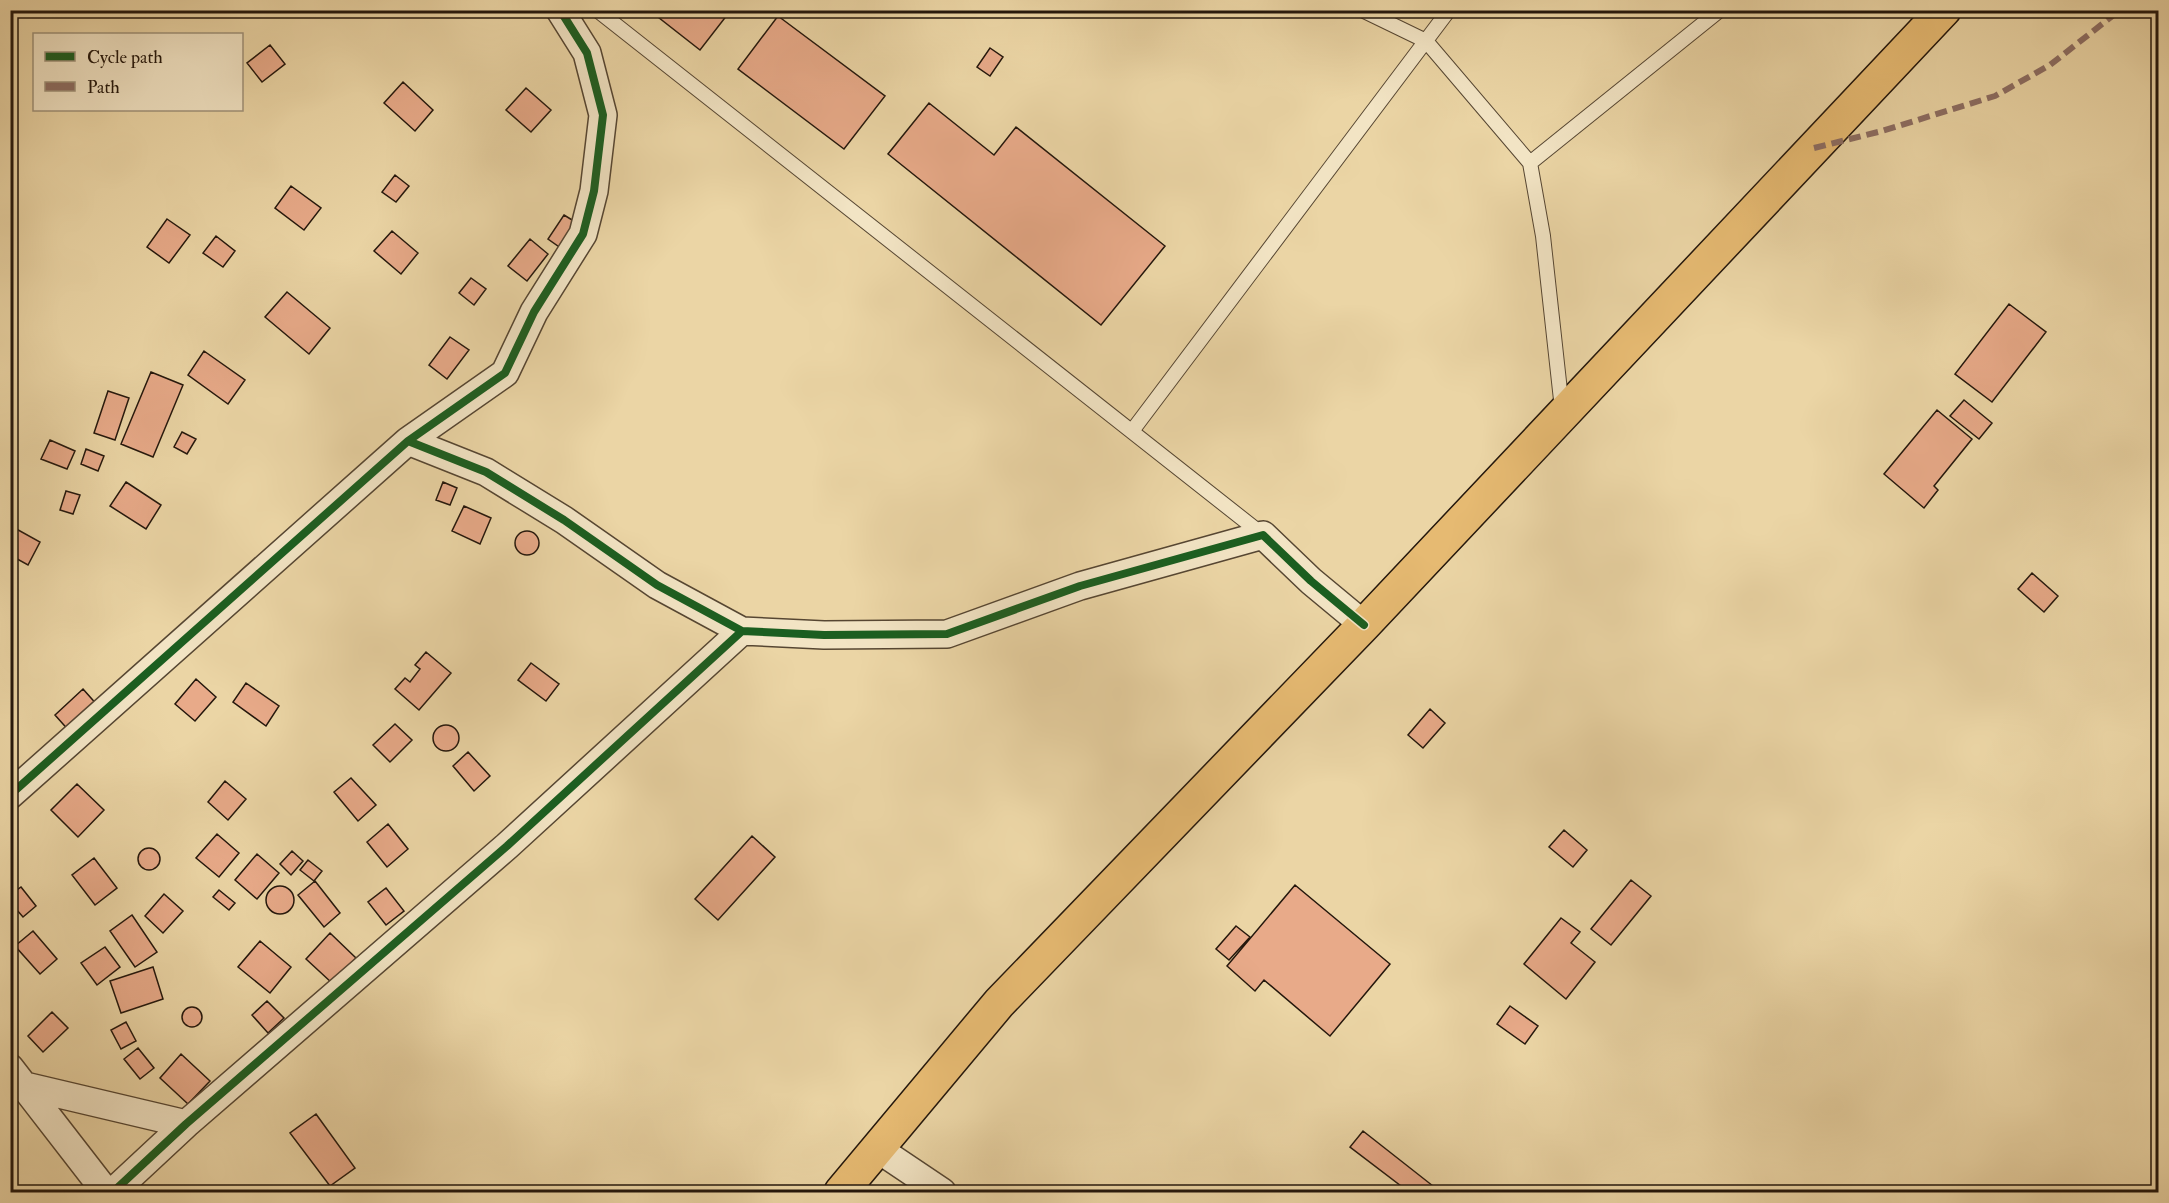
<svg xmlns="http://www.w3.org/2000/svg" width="2169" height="1203" font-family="'IM FELL Double Pica',serif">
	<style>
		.building { fill: #e8aa89; stroke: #24170c; stroke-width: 1.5 }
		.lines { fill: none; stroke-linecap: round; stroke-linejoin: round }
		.lane-casing { stroke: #564632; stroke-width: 16 }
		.street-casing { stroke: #564632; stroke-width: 30 }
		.primary-casing { stroke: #24170c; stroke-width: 36 }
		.lane { stroke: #f2e4c4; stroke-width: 14 }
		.street { stroke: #f2e4c4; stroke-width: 27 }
		.primary { stroke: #e6ba72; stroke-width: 33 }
		.quiet { stroke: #8d6e63; stroke-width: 6; stroke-dasharray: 12 6; stroke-linecap: butt }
		.cycleway-casing { stroke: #f2e4c4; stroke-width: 11 }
		.cycleway { stroke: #1b5e20; stroke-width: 8 }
	</style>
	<rect width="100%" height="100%" fill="#ebd5a5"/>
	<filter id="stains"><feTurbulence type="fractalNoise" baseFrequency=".00333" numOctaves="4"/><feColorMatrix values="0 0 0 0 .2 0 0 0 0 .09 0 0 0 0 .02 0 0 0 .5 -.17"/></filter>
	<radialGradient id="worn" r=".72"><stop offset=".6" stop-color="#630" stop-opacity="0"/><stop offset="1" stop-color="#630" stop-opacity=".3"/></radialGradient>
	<path class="building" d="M649 10H731L700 50Z
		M778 16 885 96 844 149 738 69Z
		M270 45 285 64 262 82 247 63Z
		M990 48 1003 57 990 76 977 67Z
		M403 82 433 110 415 131 384 103Z
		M526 88 551 110 531 132 506 110Z
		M929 103 994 155 1016 127 1165 246 1101 325 888 154Z
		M395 175 409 186 396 202 382 192Z
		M291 186 321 208 304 230 275 208Z
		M564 215 582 226 565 251 548 239Z
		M167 219 190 235 169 263 147 247Z
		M392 231 418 253 401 274 374 251Z
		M216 236 235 251 223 267 203 253Z
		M530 239 548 254 527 281 508 266Z
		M471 278 486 289 474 305 459 293Z
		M287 292 330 328 309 354 265 317Z
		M2009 304 2046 332 1992 402 1955 374Z
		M450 337 469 350 447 379 429 365Z
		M204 351 245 380 228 404 188 375Z
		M151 372 183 385 153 457 121 444Z
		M108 391 129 398 115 440 94 433Z
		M1964 400 1992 423 1979 439 1950 416Z
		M1937 410 1972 439 1934 486 1938 490 1924 508 1884 474Z
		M182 432 196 439 187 454 174 447Z
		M50 440 75 451 67 469 41 459Z
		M86 449 104 456 98 471 81 464Z
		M126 482 161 505 146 529 110 506Z
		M443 482 457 488 450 505 436 500Z
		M66 491 80 495 73 514 60 510Z
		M464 506 491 518 480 544 452 531Z
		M11 526 40 542 28 565 10 555Z
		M515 543a12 12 0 1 1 24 0a12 12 0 1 1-24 0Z
		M2032 573 2058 596 2044 612 2018 589Z
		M426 652 451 673 419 710 395 689 405 678 410 682 420 669 415 665Z
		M531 663 559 684 546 701 518 680Z
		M196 679 216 697 195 721 175 704Z
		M246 683 279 706 266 726 233 702Z
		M83 689 99 707 71 733 55 715Z
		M1430 709 1445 723 1423 748 1408 735Z
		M395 724 412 740 390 762 373 745Z
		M433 738a13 13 0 1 1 26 0a13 13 0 1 1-26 0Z
		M468 752 490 776 474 791 453 766Z
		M351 778 376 805 358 821 334 792Z
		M225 781 246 799 228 820 208 802Z
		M77 784 104 810 78 837 51 810Z
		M388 824 408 849 387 867 367 842Z
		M1564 830 1587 850 1573 867 1549 847Z
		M217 834 239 853 219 877 196 858Z
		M752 836 775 857 718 920 695 899Z
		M138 859a11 11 0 1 1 22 0a11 11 0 1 1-22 0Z
		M292 851 303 861 291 875 280 864Z
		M257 854 279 873 257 899 235 880Z
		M94 858 117 888 95 905 72 875Z
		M308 860 322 871 314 881 300 870Z
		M1631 880 1651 896 1611 945 1591 929Z
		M315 881 340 913 324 927 298 895Z
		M1295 885 1390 964 1330 1036 1264 980 1255 991 1227 966Z
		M266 900a14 14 0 1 1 28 0a14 14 0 1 1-28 0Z
		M21 887 36 906 23 917 10 902V895Z
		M386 888 404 911 386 925 368 902Z
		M219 890 235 903 229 910 213 897Z
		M164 894 183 911 163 933 145 916Z
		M132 915 157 952 135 967 110 931Z
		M1561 918 1580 932 1571 943 1595 962 1566 999 1524 964Z
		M1236 926 1250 937 1229 960 1216 949Z
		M33 931 57 959 40 974 15 946Z
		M330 933 356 958 332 983 306 959Z
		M260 941 291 967 270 993 238 967Z
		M105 947 120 967 97 985 81 963Z
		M153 967 163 999 121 1013 110 981Z
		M267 1001 284 1018 268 1033 252 1015Z
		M1510 1006 1538 1026 1525 1044 1497 1024Z
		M182 1017a10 10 0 1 1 20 0a10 10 0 1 1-20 0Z
		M52 1012 68 1028 43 1052 28 1036Z
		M126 1022 136 1041 121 1049 111 1030Z
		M138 1048 154 1068 140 1079 124 1059Z
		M181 1054 210 1081 188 1104 160 1078Z
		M316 1114 355 1168 330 1186 290 1133Z
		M1363 1131 1433 1186 1428 1192H1409L1350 1147Z"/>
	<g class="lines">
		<defs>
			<path id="lane" d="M597 10 1263 535
				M1362 10 1426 41 1530 163 1543 236 1562 409
				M1530 163 1720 10
				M1132 431 1449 10"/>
			<path id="street" d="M560 10 587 53 603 115 594 191 583 234 534 312 505 373 408 441 486 472 564 520 657 585 742 631 824 635 947 634 1080 586 1263 535 1311 581 1364 625
				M10 795 408 441
				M10 1068 106 1192
				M25 1086 186 1124
				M878 1149 942 1192
				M113 1192 186 1124 507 846 742 631"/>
			<path id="primary" d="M841 1192 999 1003 1364 625 1944 10"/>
		</defs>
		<use href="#lane" class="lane-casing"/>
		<use href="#street" class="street-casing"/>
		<use href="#primary" class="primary-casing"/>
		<use href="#lane" class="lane"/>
		<use href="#street" class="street"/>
		<use href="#primary" class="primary"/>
		<path class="quiet" d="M1814 148 1882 131 1995 96 2050 65 2120 10"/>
		<defs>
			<path id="cycleway" d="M560 10 587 53 603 115 594 191 583 234 534 312 505 373 408 441 486 472 564 520 657 585 742 631 824 635 947 634 1080 586 1263 535 1311 581 1364 625
				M10 795 408 441
				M113 1192 186 1124 507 846 742 631"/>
		</defs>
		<use href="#cycleway" class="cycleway-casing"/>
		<use href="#cycleway" class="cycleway"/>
	</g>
	<rect width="2169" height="1203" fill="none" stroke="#ebd5a5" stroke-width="36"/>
	<rect x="12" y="12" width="2145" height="1179" fill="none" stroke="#24170c" stroke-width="3"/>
	<rect x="18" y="18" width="2133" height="1167" fill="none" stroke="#24170c" stroke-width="1.5"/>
	<rect x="33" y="33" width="210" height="78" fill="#f2e4c4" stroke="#a0927a" stroke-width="1.5"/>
	<rect x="45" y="52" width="30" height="9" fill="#1b5e20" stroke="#a0927a" stroke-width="1.5"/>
	<text x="87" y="63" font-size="18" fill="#24170c">Cycle path</text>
	<rect x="45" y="82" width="30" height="9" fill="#8d6e63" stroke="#a0927a" stroke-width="1.5"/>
	<text x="87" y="93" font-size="18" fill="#24170c">Path</text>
	<rect width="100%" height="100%" filter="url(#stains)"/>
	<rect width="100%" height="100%" fill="url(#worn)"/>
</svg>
